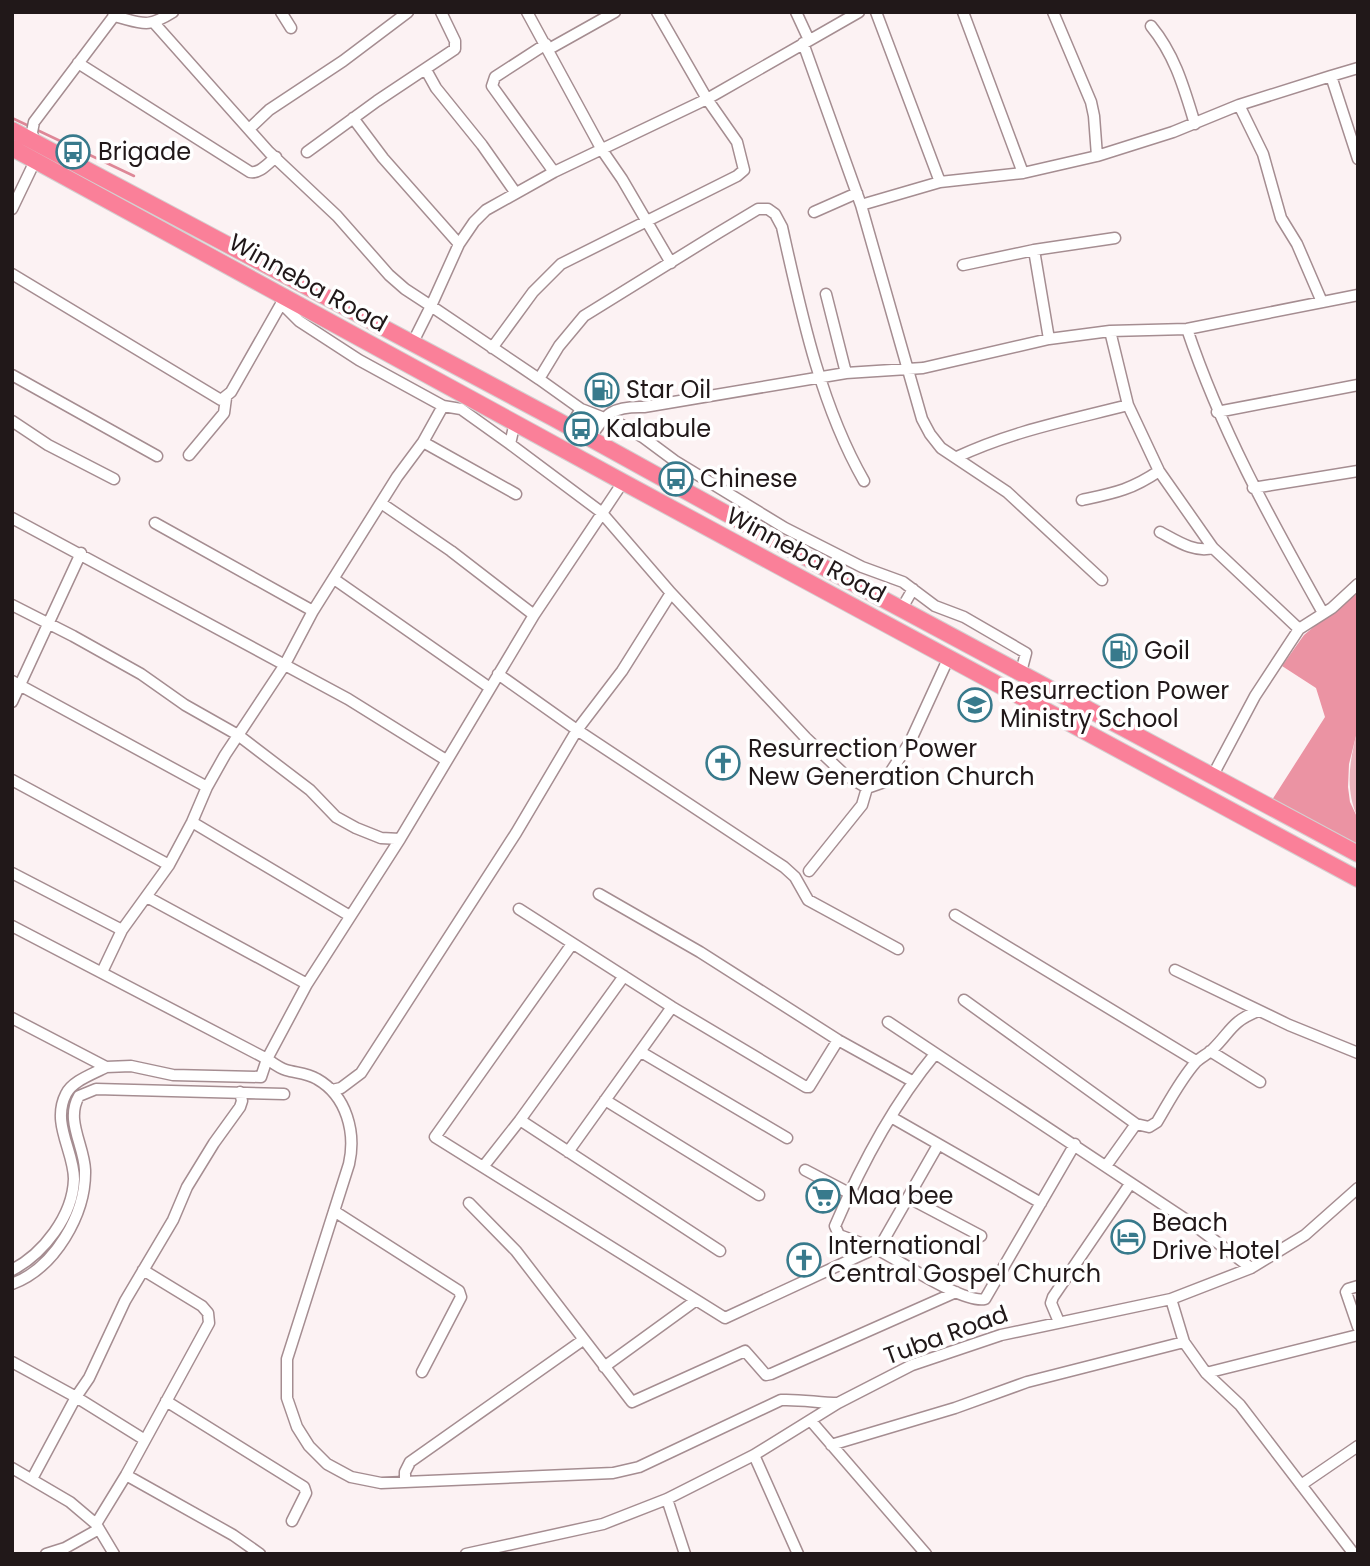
<svg xmlns="http://www.w3.org/2000/svg" width="1370" height="1566" font-family="Poppins,sans-serif">
	<style>
		.green { fill: #ebb3bc }
		.forest { fill: #eb93a3 }
		.lines { fill: none; stroke-linecap: round; stroke-linejoin: round }
		.stream { stroke: #de8797; stroke-width: 2.5 }
		.minor-casing { stroke: #a58d91; stroke-width: 13 }
		.highway-casing { stroke: #d3d1d1; stroke-width: 18 }
		.minor { stroke: #fff; stroke-width: 10 }
		.highway { stroke: #fa8099; stroke-width: 16 }
		.labels { text-anchor: middle; stroke-width: 7; stroke-linejoin: round; paint-order: stroke }
		.poi-label { font-size: 24px; fill: #211819; stroke: #fff; text-anchor: start }
		.street-label { font-size: 24px; fill: #211819; stroke: #fff }
	</style>
	<rect width="100%" height="100%" fill="#fcf2f3"/>
	<path class="green" d="M1358 728V819C1344 787 1350 760 1358 728Z"/>
	<path class="forest" d="M1358 590V728L1349 764 1348 787 1350 802 1358 819V847L1272 800 1325 717 1316 688 1282 666 1304 635Z"/>
	<g class="lines">
		<path class="stream" d="M12 118 29 126
			M35 129 134 176"/>
		<defs>
			<path id="minor" d="M281 12 291 28
				M527 12 602 150 622 179 671 263
				M796 12 809 40
				M876 12 940 182
				M963 12 1023 173
				M1053 12 1091 102 1094 116 1097 156
				M114 16C143 23 146 29 173 12
				M155 24 269 152 337 216 389 275 405 289 431 306 459 244 474 222 486 210 554 172 707 99 859 12
				M1151 26C1175 55 1184 88 1195 124
				M803 43 861 205 922 419 930 434 941 448 1007 492 1102 580
				M546 44 495 77 492 86 554 172
				M549 49 615 12
				M78 63 250 172C260 174 268 163 276 157
				M1358 68 1331 76 1358 159
				M426 70 436 88 482 145 515 192
				M1239 105 1263 154 1281 218 1297 244 1322 302
				M353 118 383 158 459 244
				M249 129 269 110 343 61 408 12
				M34 142 32 132 34 122 114 16 113 12
				M307 152 377 101 455 49V41L441 12
				M861 205 940 182 1023 173 1097 156 1173 132 1239 105 1331 76
				M12 209 35 161
				M814 212 857 193
				M1034 250 1115 238
				M963 265 1034 250 1049 339
				M12 274 221 400 231 392 285 297
				M826 294 846 373
				M281 303 299 321 359 360 443 406 461 409 510 444 515 422
				M1187 329C1222 433 1270 518 1323 613
				M1110 331 1128 405 1159 471 1213 548 1299 629
				M412 344 431 306 539 379
				M492 348 533 292 561 264 737 176 744 170 737 142 707 99 657 12
				M12 375 157 456
				M581 409 622 425 644 438 675 461 785 528 862 567 903 582 935 606 964 617 1026 653 1021 672
				M1217 412 1358 385
				M12 421 48 445 114 479
				M570 427 581 409 539 379 559 346 584 316 718 233 758 209H768L775 214 782 227C801 312 820 404 864 481
				M590 439C605 413 613 406 644 407L846 373 923 368 1049 339 1110 331 1187 329 1358 295
				M423 442 516 494
				M510 444 601 512 671 593 806 738 845 775 867 788 884 782 910 742 949 657
				M189 455 224 413 226 398
				M957 457C1012 431 1070 420 1128 405
				M1253 488 1358 471
				M1082 500C1114 493 1131 490 1159 471
				M381 503 451 551 534 615
				M12 518 348 699 446 760
				M155 523 313 611
				M1160 532C1177 541 1194 553 1213 548
				M334 579 490 688
				M12 605 73 636 141 674 185 705 238 735 310 790 336 817 356 828 381 838 400 839
				M902 608 913 589
				M498 674 577 730 784 867 795 877 808 900 898 949
				M12 681 207 787
				M12 702 81 553
				M1213 775 1255 696 1299 629 1332 608 1358 584
				M12 780 169 865
				M192 822 350 916
				M809 871 862 805 867 788
				M12 873 122 930
				M599 894 700 952 838 1040 912 1081
				M147 897 307 984
				M519 909 672 1007 806 1087H809L838 1040
				M955 915 1196 1061
				M12 926 267 1059C273 1063 279 1068 286 1070 296 1073 307 1073 317 1079 347 1096 356 1133 349 1164L287 1359V1398L297 1427 309 1446 327 1464 351 1477 381 1483 613 1473 639 1467 781 1400C801 1399 819 1403 838 1403
				M572 944 435 1137 725 1318 874 1249
				M1175 970 1289 1025 1358 1053
				M102 972 122 930 169 865 192 822 207 787 225 755 284 666 313 611 397 477 423 442 443 406
				M964 1000 1136 1124
				M12 1018 106 1067 131 1066 173 1075 261 1077 267 1059 307 984 400 839 534 615 623 482
				M888 1022 1194 1225 1251 1268
				M1210 1051 1260 1082
				M641 1052 787 1138
				M935 1054C893 1105 861 1165 835 1226L839 1235C853 1240 867 1245 880 1251 902 1262 964 1304 985 1299L1075 1144
				M332 1090 341 1088 361 1073 516 833 577 730 622 671 671 593
				M605 1100 759 1195
				M891 1117 1041 1203
				M520 1120 720 1251
				M568 1152 672 1007
				M1106 1166 1136 1124 1149 1127 1157 1122C1169 1102 1180 1080 1196 1062 1201 1057 1208 1054 1213 1049 1232 1030 1231 1022 1258 1011
				M483 1167 520 1120 624 976
				M805 1170 849 1193
				M909 1198 981 1236
				M469 1203 516 1251 632 1402 745 1351 766 1375 771 1374 956 1292
				M334 1211 459 1291 461 1297 422 1372
				M878 1250 938 1145
				M12 1270C43 1254 73 1216 74 1179 74 1151 51 1123 66 1094 72 1081 93 1074 106 1067
				M12 1284C55 1268 86 1214 85 1170 84 1145 65 1120 79 1096L96 1089 284 1094
				M1358 1286 1348 1289 1346 1292 1358 1327
				M1171 1299 1184 1342 1206 1373 1240 1405 1354 1554
				M1059 1322 1051 1303 1053 1297 1130 1184
				M12 1362 76 1397 145 1440
				M604 1367 695 1301
				M1206 1373 1358 1335
				M166 1401 304 1487 306 1493 292 1521
				M811 1421 926 1554
				M831 1445 955 1408 1027 1382 1184 1342
				M754 1455 798 1554
				M12 1468 70 1502 96 1524 114 1554
				M126 1475 233 1535 260 1554
				M32 1479 76 1397 89 1378 125 1301 173 1220 187 1187 214 1143 240 1107 242 1101 240 1092
				M405 1482V1472L410 1462 583 1340
				M1301 1485 1358 1446
				M667 1499 685 1554
				M96 1524 126 1475 209 1323 208 1313 202 1306 143 1270
				M46 1554 65 1548 99 1529
				M466 1554 603 1524 667 1499 754 1455 838 1403 912 1365 1001 1335 1171 1299 1251 1268 1305 1235 1358 1188"/>
			<path id="highway" d="M12 130 555 419 825 568 1358 854
				M12 148 623 482 1358 879"/>
		</defs>
		<use href="#minor" class="minor-casing"/>
		<use href="#highway" class="highway-casing"/>
		<use href="#minor" class="minor"/>
		<use href="#highway" class="highway"/>
	</g>
	<defs>
		<symbol id="bus-ring" viewBox="-11 -11 22 22"><circle r="9.5" fill="#fff" stroke="#387a8c" stroke-width="1.5"/><path d="M-5-6H5V4H4V6H2V4H-2V6H-4V4H-5ZM-3.5-4V0h7V-4ZM-3.5 1.2v1.5H-2V1.2ZM2 1.2v1.5H3.5V1.2Z" fill="#387a8c"/></symbol>
		<symbol id="fuel-ring" viewBox="-11 -11 22 22"><circle r="9.5" fill="#fff" stroke="#387a8c" stroke-width="1.5"/><path d="M-5.5-6h7V0h2V4h1.3V-2.5L3-4.5l.8-.8L6-3V5H2.5V1h-1V6h-7ZM-4.2-4.7v3.2H.2V-4.7Z" fill="#387a8c"/></symbol>
		<symbol id="school-ring" viewBox="-11 -11 22 22"><circle r="9.5" fill="#fff" stroke="#387a8c" stroke-width="1.5"/><path d="M0-5L7-2L0 1L-7-2ZM-4 1L0 2.5L4 1V4Q0 6-4 4Z" fill="#387a8c"/></symbol>
		<symbol id="church-ring" viewBox="-11 -11 22 22"><circle r="9.5" fill="#fff" stroke="#387a8c" stroke-width="1.5"/><path d="M-1.2-6h2.4v3.5h3.3v2.4h-3.3V6h-2.4V-.1h-3.3v-2.4h3.3Z" fill="#387a8c"/></symbol>
		<symbol id="supermarket-ring" viewBox="-11 -11 22 22"><circle r="9.5" fill="#fff" stroke="#387a8c" stroke-width="1.5"/><path d="M-6-5.5h2.5l.6 2H6L4.5 2H-2.5L-4.4-4H-6ZM-1.5 3.2a1.3 1.3 0 1 0 .1 0ZM3 3.2a1.3 1.3 0 1 0 .1 0Z" fill="#387a8c"/></symbol>
		<symbol id="hotel-ring" viewBox="-11 -11 22 22"><circle r="9.5" fill="#fff" stroke="#387a8c" stroke-width="1.5"/><path d="M-6-4.5h1.5V1H6V5H4.5V3h-9V5H-6ZM-4 0a1.8 1.8 0 1 1 3.6 0ZM.5 0V-2.5h3Q6-2.5 6 0Z" fill="#387a8c"/></symbol>
	</defs>
	<g fill-rule="evenodd">
		<use href="#bus-ring" x="54" y="133" width="38" height="38"/>
		<use href="#fuel-ring" x="583" y="371" width="38" height="38"/>
		<use href="#bus-ring" x="562" y="410" width="38" height="38"/>
		<use href="#bus-ring" x="657" y="460" width="38" height="38"/>
		<use href="#fuel-ring" x="1101" y="632" width="38" height="38"/>
		<use href="#school-ring" x="956" y="686" width="38" height="38"/>
		<use href="#church-ring" x="704" y="744" width="38" height="38"/>
		<use href="#supermarket-ring" x="804" y="1177" width="38" height="38"/>
		<use href="#hotel-ring" x="1109" y="1218" width="38" height="38"/>
		<use href="#church-ring" x="785" y="1241" width="38" height="38"/>
	</g>
	<g class="labels">
		<g class="poi-label">
			<text x="98" y="160">Brigade</text>
			<text x="626" y="398">Star Oil</text>
			<text x="606" y="437">Kalabule</text>
			<text x="700" y="487">Chinese</text>
			<text x="1144" y="659">Goil</text>
			<text x="1000" y="699">Resurrection Power<tspan x="1000" dy="28">Ministry School</tspan></text>
			<text x="748" y="757">Resurrection Power<tspan x="748" dy="28">New Generation Church</tspan></text>
			<text x="848" y="1204">Maa bee</text>
			<text x="1152" y="1231">Beach<tspan x="1152" dy="28">Drive Hotel</tspan></text>
			<text x="828" y="1254">International<tspan x="828" dy="28">Central Gospel Church</tspan></text>
		</g>
		<g class="street-label">
			<text transform="translate(308 283) rotate(29)" y="8">Winneba Road</text>
			<text transform="translate(806 555) rotate(28)" y="8">Winneba Road</text>
			<text transform="translate(946 1335) rotate(-20)" y="8">Tuba Road</text>
		</g>
	</g>
	<rect width="1370" height="1566" fill="none" stroke="#211819" stroke-width="28"/>
</svg>
